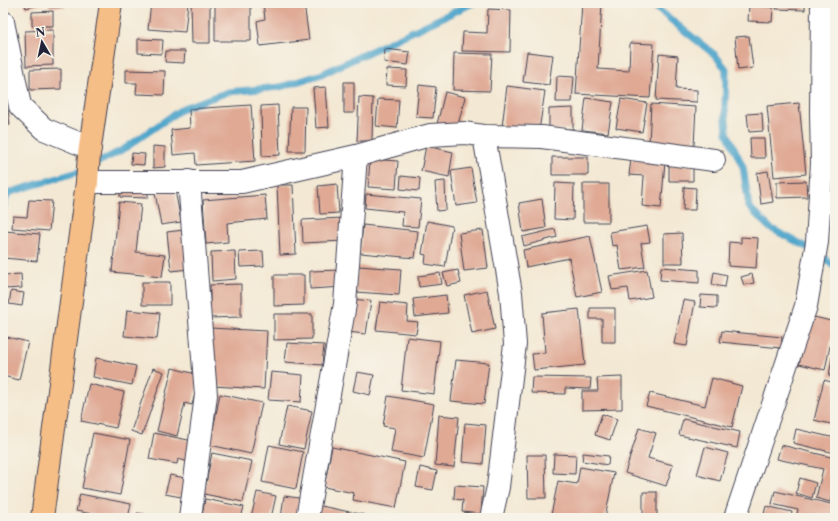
<svg xmlns="http://www.w3.org/2000/svg" width="838" height="521" font-family="'Libre Caslon Text',serif">
	<style>
		.lines { fill: none; stroke-linecap: round; stroke-linejoin: round }
		.stream { stroke: #4ea4ca; stroke-width: 7 }
		.building { fill: #dfa994 }
		.street-casing { stroke: #414052; stroke-width: 24 }
		.highway-casing { stroke: #414052; stroke-width: 24 }
		.street { stroke: #fff; stroke-width: 22 }
		.highway { stroke: #f6be87; stroke-width: 22 }
	</style>
	<rect width="100%" height="100%" fill="#f7f3e8"/>
	<filter id="ink" filterUnits="userSpaceOnUse"><feTurbulence type="fractalNoise" baseFrequency=".025" numOctaves="2"/><feDisplacementMap in="SourceGraphic" scale="8" xChannelSelector="R" yChannelSelector="G"/><feConvolveMatrix kernelMatrix="1 2 1 2 8 2 1 2 1" color-interpolation-filters="sRGB"/></filter>
	<filter id="wash" filterUnits="userSpaceOnUse"><feTurbulence type="fractalNoise" baseFrequency=".012" numOctaves="4" result="noise"/><feDisplacementMap in="SourceGraphic" scale="16" xChannelSelector="R" yChannelSelector="G"/><feGaussianBlur stdDeviation="0.9" result="paint"/><feColorMatrix in="noise" values="0 0 0 0 0 0 0 0 0 0 0 0 0 0 0 0 0 1.4 0 .05"/><feComposite in="paint" operator="in"/></filter>
	<g filter="url(#wash)">
		<rect width="100%" height="100%" fill="#f3e8d3"/>
		<g class="lines">
			<path class="stream" d="M650 3 715 55 726 69 725 108 727 133 743 167 749 207 770 228 815 251 835 267
				M3 208 8 193 81 171 124 149 183 108 228 92 280 87 322 74 473 3"/>
		</g>
		<g id="blocks">
			<path class="building" d="M24 3H42V4L26 8Z
				M49 3H65V7H49Z
				M151 3H188L185 32 148 29Z
				M191 3H210V43H192Z
				M215 3H251V41H215Z
				M263 3H304L309 40 260 46 257 21 265 19Z
				M582 3H602L598 69 629 71 630 43 654 44 650 98 576 94Z
				M776 3H805V10L776 9Z
				M749 6 773 7 772 22 748 21Z
				M488 9 511 10 510 52 462 51 463 32 487 33Z
				M53 11V26H32V12Z
				M53 30V65L26 66 25 31Z
				M749 36 753 68 738 70 735 37Z
				M138 39 163 40 162 54 138 53Z
				M385 49 410 52 408 65 384 62Z
				M166 51H185L184 63 165 62Z
				M527 52 553 55 549 85 523 82Z
				M454 53 492 54 490 91 453 90Z
				M659 54 678 56 676 89 697 90V102L656 100Z
				M61 69V89L30 90V70Z
				M387 69 407 70 406 86 386 85Z
				M831 69H835V114H830Z
				M126 70 165 71 164 95 136 94 137 83H126Z
				M3 75 11 83 3 92Z
				M557 76 574 77 572 102H556Z
				M344 82H354V113H344Z
				M419 85 436 87 433 118 416 117Z
				M507 86 545 91 539 131 502 127Z
				M326 87 329 127 316 128 313 88Z
				M445 92 465 97 457 129 437 124Z
				M359 97 373 98 372 141H357Z
				M586 98 613 102 608 133 582 130Z
				M378 99 399 100 397 128 376 126Z
				M621 99 647 103 642 132 616 128Z
				M799 103 806 174 774 177 767 106Z
				M651 104 696 107 694 146 649 143Z
				M251 105 255 161 196 165 195 153 173 155 171 130 190 128 189 109Z
				M278 105 280 155 262 156 261 106Z
				M291 107H306L305 151H289Z
				M573 108V129L549 130V109Z
				M3 110H8L10 125 3 126Z
				M762 113 763 131 749 132 747 114Z
				M750 138H764L765 158H751Z
				M153 146 165 147V167L153 168Z
				M426 146 453 152 449 177 421 171Z
				M132 153 145 154 144 165 131 164Z
				M552 157H588V175H552Z
				M370 159 398 161 396 189 368 187Z
				M631 159 665 162 661 208 642 206 644 176 629 175Z
				M669 165H693V181H669Z
				M471 168 477 203 456 206 451 171Z
				M768 171 773 202 761 204 757 173Z
				M401 176 420 178 419 191 400 189Z
				M445 181 446 210 437 211 435 182Z
				M806 181 807 197 777 198V182Z
				M555 183 574 184 573 220 554 219Z
				M337 184 339 213 320 214 318 186Z
				M583 184H609V222H583Z
				M277 185H293L296 254 280 255Z
				M684 187 696 188 695 210H683Z
				M120 188 148 189V198L120 197Z
				M175 190 181 222 161 225 155 193Z
				M366 194 421 199 418 227 402 226 403 212 365 208Z
				M265 195 267 219 227 223 228 242 206 244 203 200Z
				M835 197V217L829 214Z
				M542 199 546 228 523 232 519 203Z
				M29 200 52 201 49 231 12 228 13 216 27 217Z
				M119 202 141 204 136 252 165 255 162 277 112 272Z
				M343 218 344 241 303 243 302 220Z
				M427 221 452 226 445 267 425 264 426 255 422 254Z
				M363 225 418 231 415 258 360 253Z
				M647 226 650 242 641 243 645 267 621 270 617 245 612 246 610 232Z
				M555 229 557 237 524 246 522 237Z
				M184 230 189 269 171 271 167 232Z
				M483 230 488 268 464 271 459 233Z
				M4 231 40 234 37 261 3 258Z
				M682 233 683 263H664V234Z
				M590 236 602 292 577 297 569 258 526 267 523 250Z
				M741 237 758 238 756 268 728 266 729 242 741 243Z
				M235 251 236 279 212 281 211 252Z
				M263 251 264 266 240 267 239 252Z
				M358 266 401 269 399 295 355 292Z
				M661 267 699 270V283L660 280Z
				M343 270 344 287 310 289V271Z
				M458 270 461 283 447 286 443 273Z
				M647 270 652 297 630 301 628 288 612 290 609 276Z
				M714 272 727 275 725 287 712 285Z
				M440 273 442 284 419 287 418 276Z
				M21 274 22 288 3 289V275Z
				M752 274 754 283 744 285 741 277Z
				M274 275H304V305L274 306Z
				M142 282H170V305H142Z
				M241 284V317L210 318V285Z
				M487 290 495 329 472 334 464 295Z
				M11 291 24 293 22 306 9 304Z
				M446 295 448 313 415 317 413 299Z
				M701 295 717 296V308L700 307Z
				M352 299 371 301 366 334 347 332Z
				M683 300 695 302 687 346 674 344Z
				M380 302 408 305 407 321 418 322 416 334 376 330Z
				M590 308H615V342H602V319H590Z
				M579 309 585 365 534 370 532 354 545 353 542 313Z
				M127 310 160 313 157 339 124 336Z
				M274 314H312V339L274 340Z
				M810 316 835 322 825 370 799 364Z
				M210 328 267 331 264 389 213 386 215 361 208 360Z
				M722 331 782 337 781 348 720 342Z
				M3 336 28 342 19 380 3 376Z
				M407 337 440 341 434 394 401 390Z
				M287 343 324 345 322 365 285 362Z
				M832 357H835V377L829 376Z
				M96 358 136 366 132 385 93 377Z
				M456 360 489 363 484 404 451 401Z
				M153 368 164 372 142 435 131 431Z
				M172 368 200 375 192 405 185 403 177 436 157 431Z
				M271 372 303 375 301 402 268 400Z
				M357 372 374 375 370 395 353 391Z
				M532 377 591 378 590 389 565 388V394L531 393Z
				M622 377V409L582 410V391H598L597 378Z
				M712 378 742 386 732 427 646 406 650 393 705 406Z
				M824 380 835 383V425L814 420Z
				M3 381 6 382 4 393H3Z
				M89 384 124 392 116 428 81 421Z
				M220 394 262 403 251 454 210 445Z
				M388 396 434 404 424 458 391 452 395 428 383 426Z
				M287 406 312 411 304 449 279 444Z
				M602 414 617 419 610 440 595 435Z
				M439 415 459 417 454 467 435 465Z
				M683 419 740 432 737 448 679 435Z
				M465 423 486 425 483 464 462 462Z
				M639 428 656 433 648 458 673 465 666 486 625 473Z
				M796 429 835 438V453L793 443Z
				M93 433 130 440 120 495 82 488Z
				M154 433 193 441 189 462 178 459 177 464 149 459Z
				M269 445 303 452 296 489 262 482Z
				M781 445 835 458V482L830 502 816 498 823 469 777 459Z
				M332 447 405 462 396 508 353 500 354 493 324 487Z
				M705 447 728 453 720 481 697 475Z
				M212 453 252 461 243 502 204 494Z
				M583 453 609 456 608 465 582 461Z
				M554 454 576 455 575 474 553 473Z
				M527 455H545L546 498H528Z
				M420 467 437 471 433 490 416 487Z
				M580 467 614 473 605 518H566L551 515 558 481 577 484Z
				M170 475 185 478 181 497 165 494Z
				M800 478 816 483 812 498 796 493Z
				M455 485 483 487 481 514 462 512 463 500 454 499Z
				M775 491 835 505V518H796L798 510 772 504Z
				M257 492 276 496 271 518H251Z
				M643 492H657V518H637V516H643Z
				M80 494 131 504 128 518H114L76 511Z
				M284 496 299 498 297 518H281Z
				M205 499 244 507 241 518H212L202 516Z
				M316 505 374 517V518H313Z
				M766 506 792 512 791 518H763Z
				M137 513 159 517V518H136Z"/>
		</g>
	</g>
	<g filter="url(#ink)">
		<use href="#blocks" fill-opacity="0" stroke="#414052" stroke-width="1"/>
		<g class="lines">
			<defs>
				<path id="street" d="M3 22 20 106 44 129 90 148
					M484 136 511 293 515 344 498 487 491 518
					M189 181 206 395 190 518
					M87 182H242L356 156 430 135 465 133 484 136 542 137 714 160
					M307 518 345 304 356 156
					M735 518 806 306 817 242 822 163 821 113 822 3"/>
				<path id="highway" d="M42 518 87 182 89 154 111 3"/>
			</defs>
			<use href="#street" class="street-casing"/>
			<use href="#highway" class="highway-casing"/>
			<use href="#street" class="street"/>
			<use href="#highway" class="highway"/>
		</g>
	</g>
	<rect width="838" height="521" fill="none" stroke="#f7f3e8" stroke-width="16"/>
	<g transform="translate(42 42) rotate(351)" stroke="#f7f3e8" stroke-width="3" paint-order="stroke">
	<path d="M0-3L7 15L0 10L-7 15Z" fill="#22223b"/>
	<text y="-6" font-size="11" font-weight="bold" text-anchor="middle" fill="#22223b">N</text>
	</g>
</svg>
